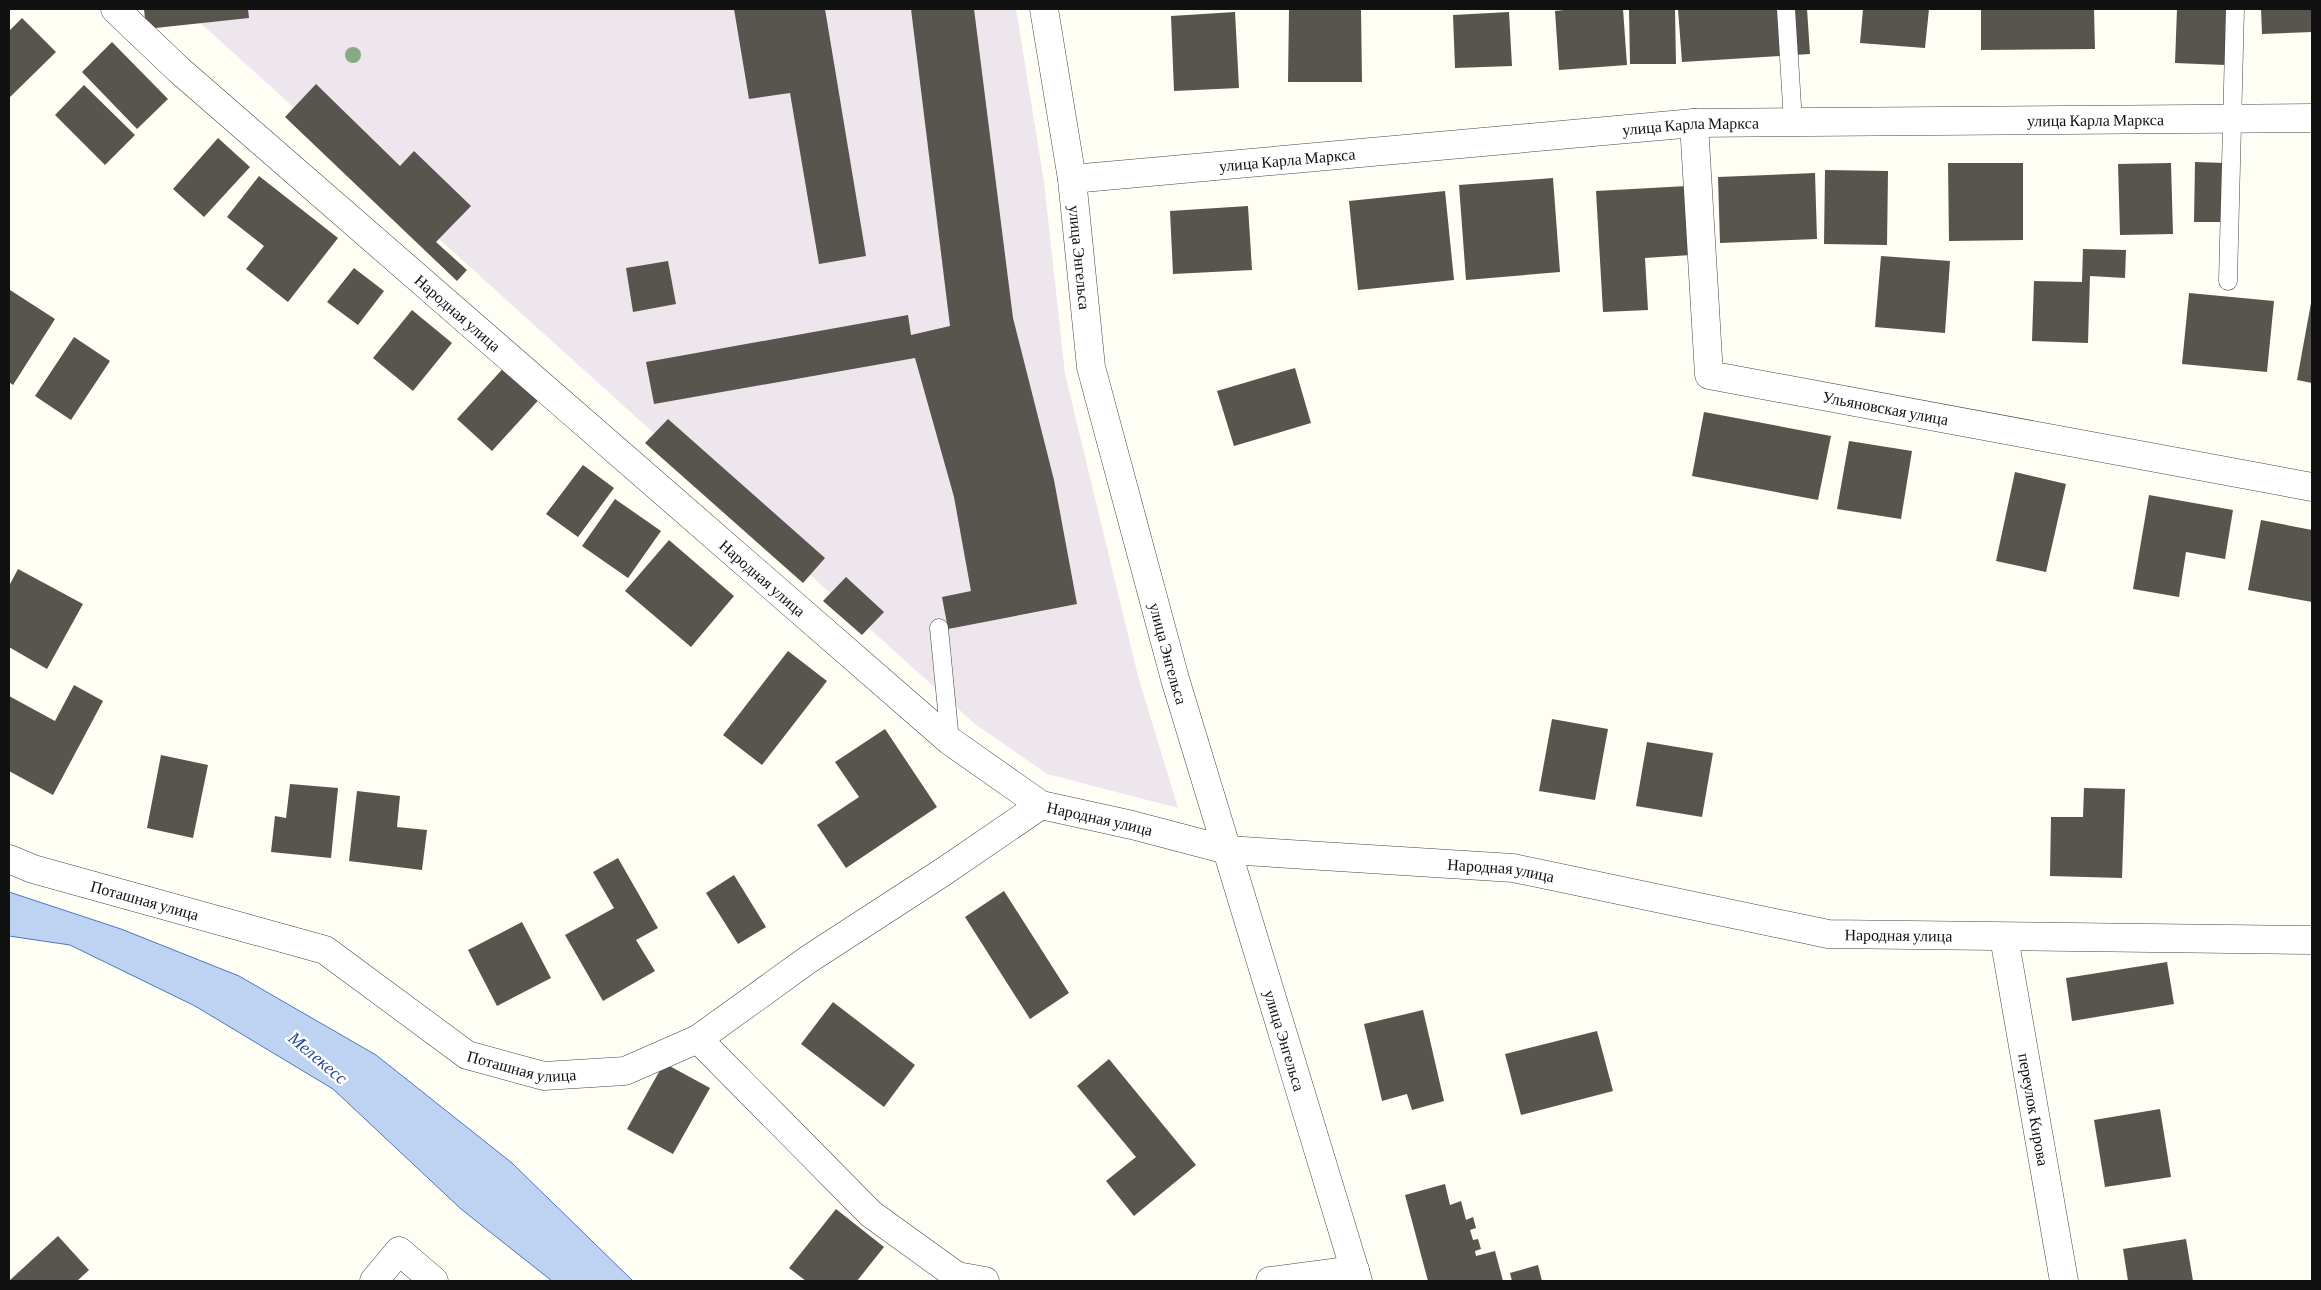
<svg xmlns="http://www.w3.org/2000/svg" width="2321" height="1290" font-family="'Crimson Pro',serif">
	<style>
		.industrial { fill: #eee6ed }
		.water { fill: #bed2f1; stroke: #4c77c1 }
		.building { fill: #58544e }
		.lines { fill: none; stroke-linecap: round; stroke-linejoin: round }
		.service-casing { stroke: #444; stroke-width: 19 }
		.minor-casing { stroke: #444; stroke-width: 29 }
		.service { stroke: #fff; stroke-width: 18 }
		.minor { stroke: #fff; stroke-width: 28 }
		.tree { fill: #87a984 }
		.labels { text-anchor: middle; stroke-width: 5; stroke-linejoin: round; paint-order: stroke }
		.street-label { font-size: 16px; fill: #111; stroke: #fff }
		.water-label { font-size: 18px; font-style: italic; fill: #244a98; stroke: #fff }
	</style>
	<rect width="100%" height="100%" fill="#fefef5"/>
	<path class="industrial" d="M185 9H1016L1044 182 1065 374 1138 676 1178 808 1047 774 975 724Z"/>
	<path class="water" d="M9 892 121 929 239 976 376 1055 512 1163 633 1281H552L461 1209 333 1089 195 1006 70 945 9 936Z"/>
	<path class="building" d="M144 9H248L249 18 146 29Z
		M734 9H825L866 256 819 264 790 93 749 99Z
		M911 9H974L1013 318 1054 480 1077 604 948 629 942 597 971 591 954 497 915 358 654 404 646 362 908 315 911 335 950 326Z
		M1289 9H1361L1362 82H1288Z
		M1573 9H1623L1627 65 1559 70 1555 11Z
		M1629 9H1675L1676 64H1630Z
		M1678 9H1807L1810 54 1682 62Z
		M1863 9H1929L1925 48 1860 43Z
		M1981 9H2094L2095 49 1981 50Z
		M2177 9H2229L2225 65 2175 63Z
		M2261 9H2312V32L2262 34Z
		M1235 12 1239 88 1174 91 1171 16Z
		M1509 12 1512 66 1455 68 1453 15Z
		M22 18 56 52 9 98V31Z
		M112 42 168 99 137 129 82 72Z
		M316 84 400 166 414 151 471 206 436 242 467 270 457 281 285 117Z
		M84 85 135 135 105 165 55 115Z
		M218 138 250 167 204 217 173 189Z
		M2195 162 2225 163 2223 222H2194Z
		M1948 163H2023V240L1949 241Z
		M2171 163 2173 234 2120 235 2118 164Z
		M1825 170 1888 171 1887 245 1824 244Z
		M1815 173 1817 239 1720 243 1718 177Z
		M259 176 338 238 288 302 246 269 264 246 227 217Z
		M1553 178 1560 272 1466 280 1459 185Z
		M1687 186 1691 255 1645 258 1648 310 1603 312 1596 191Z
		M1445 191 1454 280 1358 290 1349 201Z
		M1248 206 1252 270 1173 274 1170 211Z
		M2083 249 2126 250 2125 278 2090 276 2088 343 2032 341 2034 281 2082 282Z
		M1881 256 1950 261 1945 333 1875 327Z
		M668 261 676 304 633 312 626 268Z
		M354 268 384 291 358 325 327 302Z
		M10 290 55 319 13 385 9 382Z
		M2189 293 2274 301 2267 372 2182 364Z
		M2311 303H2312V383L2297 380Z
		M412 310 452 343 413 391 373 358Z
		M74 337 110 361 71 420 35 396Z
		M508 363 544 394 492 451 457 419Z
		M1295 368 1311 423 1234 446 1217 391Z
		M1704 412 1831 436 1818 500 1692 476Z
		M668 419 825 558 803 583 645 443Z
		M1849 441 1912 451 1901 519 1837 509Z
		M583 465 614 488 578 537 546 514Z
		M2015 472 2066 484 2046 572 1996 561Z
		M2149 495 2233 510 2225 559 2186 552 2179 597 2133 589Z
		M615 499 661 531 628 578 582 546Z
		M2261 520 2312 530V602L2248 590Z
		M669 540 734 596 691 647 625 591Z
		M18 569 83 604 47 669 9 647V586Z
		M846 577 884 612 862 635 823 601Z
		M788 651 827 681 762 765 723 735Z
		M74 685 103 701 53 795 9 771V696L55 721Z
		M1552 719 1608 729 1595 800 1539 791Z
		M885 729 937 807 846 868 817 825 859 797 835 762Z
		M1647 742 1713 753 1702 817 1636 806Z
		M161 755 208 765 193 838 147 828Z
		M290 784 338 788 331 858 271 852 275 816 286 818Z
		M2084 788 2125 789 2122 878 2050 876 2051 817H2083Z
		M357 791 400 796 397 827 427 830 422 870 349 861Z
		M618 858 658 928 636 940 655 971 603 1001 565 935 614 908 593 872Z
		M734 875 766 927 738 944 706 893Z
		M1004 891 1069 993 1030 1019 965 917Z
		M522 922 551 978 497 1006 468 950Z
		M2167 962 2174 1004 2072 1021 2066 978Z
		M833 1002 915 1065 884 1107 801 1044Z
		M1423 1010 1444 1101 1412 1110 1407 1094 1382 1101 1364 1024Z
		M1597 1031 1613 1091 1521 1115 1505 1054Z
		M1109 1059 1196 1165 1134 1216 1106 1181 1136 1157 1077 1086Z
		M664 1063 710 1088 673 1154 627 1129Z
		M2160 1109 2171 1177 2105 1187 2094 1120Z
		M1445 1184 1450 1205 1461 1201 1466 1220 1473 1217 1476 1228 1470 1230 1473 1240 1478 1239 1481 1249 1475 1251 1476 1256 1495 1251 1503 1281H1428L1405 1195Z
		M836 1209 884 1247 857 1281H806L789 1268Z
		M58 1236 89 1270 77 1281H9Z
		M2186 1239 2193 1281H2128L2123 1249Z
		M1538 1265 1542 1281H1512L1510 1273Z"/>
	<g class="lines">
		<defs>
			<path id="service" d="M1786 9 1793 122
				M2228 281 2235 9
				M939 628 950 741"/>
			<g id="minor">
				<path id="s1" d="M115 9 179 70 950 741 1041 805 1132 825 1227 850 1513 868 1828 934 2312 940"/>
				<path id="s2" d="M1044 9 1072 179 1091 367 1175 679 1358 1281"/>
				<path id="s3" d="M1694 123 1709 375 2312 487"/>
				<path id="s4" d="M1072 179 1694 123 2312 118"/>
				<path id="s5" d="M9 859 33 869 325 950 467 1055 544 1076 625 1071 698 1039 871 1214 957 1276 985 1281"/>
				<path id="s6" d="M2004 937 2064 1281"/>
				<path d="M698 1039 809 959 943 872 1041 805"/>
				<path d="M374 1281 399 1251 434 1281"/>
				<path d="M1270 1281 1355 1270"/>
			</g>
		</defs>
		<use href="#service" class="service-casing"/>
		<use href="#minor" class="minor-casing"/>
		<use href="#service" class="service"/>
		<use href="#minor" class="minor"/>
	</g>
	<circle class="tree" cx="353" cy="55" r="8"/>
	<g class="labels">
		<g class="street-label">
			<text dy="6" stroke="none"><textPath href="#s4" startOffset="1026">улица Карла Маркса</textPath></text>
			<text dy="6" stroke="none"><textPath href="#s4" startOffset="621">улица Карла Маркса</textPath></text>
			<text dy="6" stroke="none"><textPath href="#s4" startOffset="216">улица Карла Маркса</textPath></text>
			<text dy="6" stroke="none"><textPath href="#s2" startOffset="251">улица Энгельса</textPath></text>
			<text dy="6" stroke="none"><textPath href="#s1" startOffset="458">Народная улица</textPath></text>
			<text dy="6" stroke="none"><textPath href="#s3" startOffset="432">Ульяновская улица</textPath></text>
			<text dy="6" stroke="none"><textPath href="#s1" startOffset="862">Народная улица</textPath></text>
			<text dy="6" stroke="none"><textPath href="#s2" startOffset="658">улица Энгельса</textPath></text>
			<text dy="6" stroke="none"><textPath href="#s1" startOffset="1282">Народная улица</textPath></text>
			<text dy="6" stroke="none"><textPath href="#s1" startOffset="1688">Народная улица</textPath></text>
			<text dy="6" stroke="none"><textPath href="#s5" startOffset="142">Поташная улица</textPath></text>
			<text dy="6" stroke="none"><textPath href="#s1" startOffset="2092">Народная улица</textPath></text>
			<text dy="6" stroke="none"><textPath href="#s2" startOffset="1062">улица Энгельса</textPath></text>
			<text dy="6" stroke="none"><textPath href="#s5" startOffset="562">Поташная улица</textPath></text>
			<text dy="6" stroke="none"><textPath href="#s6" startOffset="175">переулок Кирова</textPath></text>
		</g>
		<g class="water-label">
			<text transform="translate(318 1058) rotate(40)" y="6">Мелекесс</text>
		</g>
	</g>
	<rect width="2321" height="1290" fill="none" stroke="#111111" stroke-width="20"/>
</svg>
